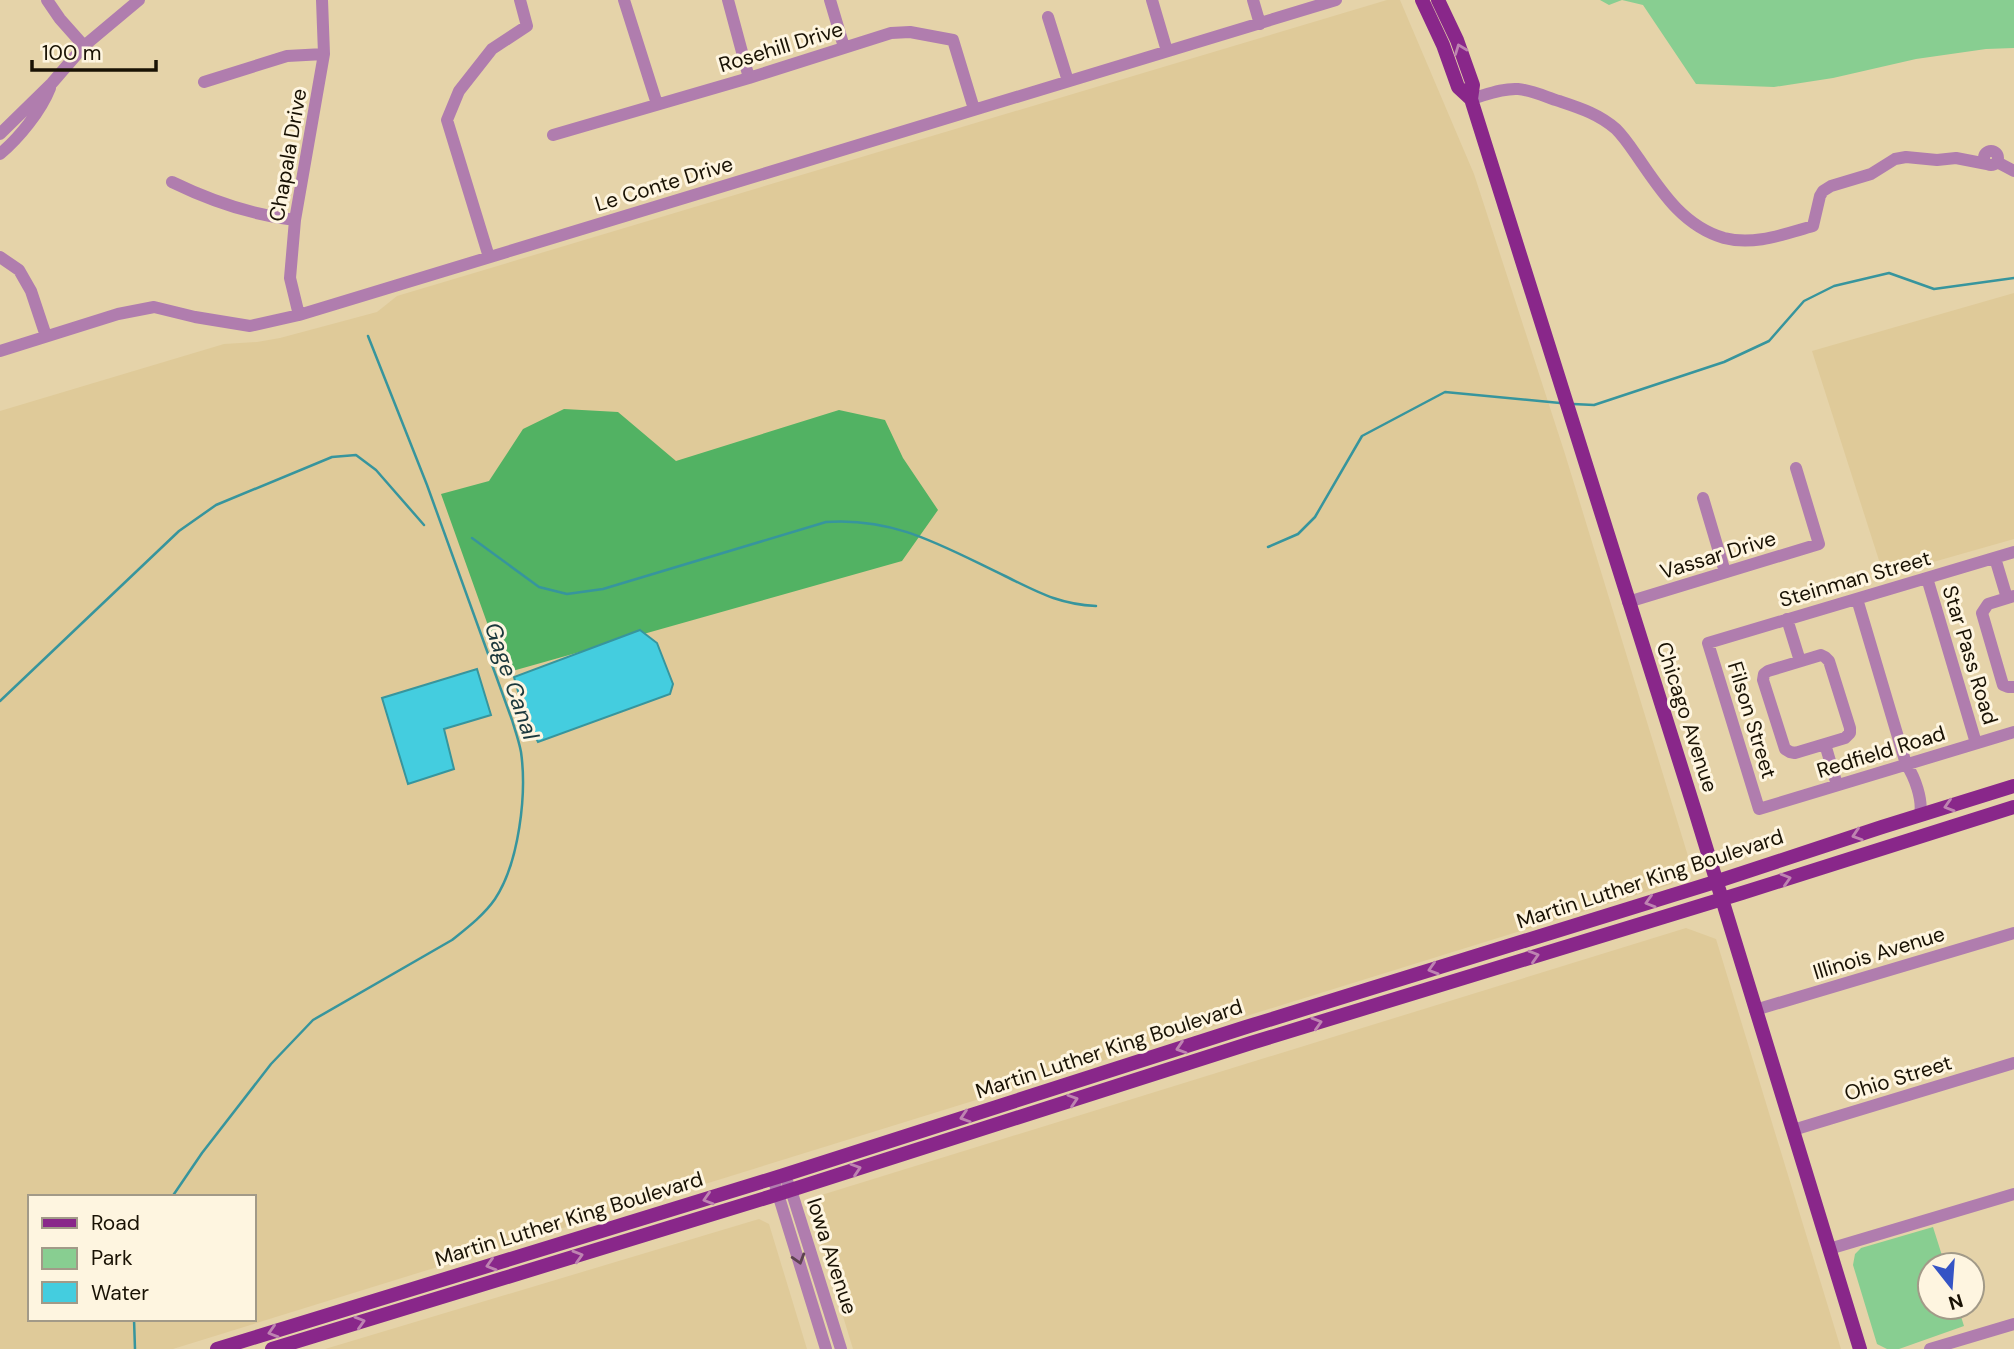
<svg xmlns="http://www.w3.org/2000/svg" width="2014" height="1349" font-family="'DM Sans',sans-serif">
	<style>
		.built { fill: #dfca99; fill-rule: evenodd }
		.green { fill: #88ce91 }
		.forest { fill: #52b263 }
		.water { fill: #44cddf; stroke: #37959d; stroke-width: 2 }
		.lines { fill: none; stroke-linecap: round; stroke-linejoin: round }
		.stream { stroke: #37959d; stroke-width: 2.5 }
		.minor { stroke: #b07dae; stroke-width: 12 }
		.major { stroke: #89278a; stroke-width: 14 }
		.oneway { stroke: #be84b1 }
		.oneway2 { stroke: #5d4250 }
		.labels { text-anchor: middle; stroke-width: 6; stroke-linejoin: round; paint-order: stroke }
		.street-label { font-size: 21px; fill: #191204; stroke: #fef5e0 }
		.water-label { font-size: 23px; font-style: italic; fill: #1b383c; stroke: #fef5e0 }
	</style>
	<rect width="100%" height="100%" fill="#e5d3a9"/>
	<path class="built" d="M1387 0H1400L1474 174 1565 454 1688 856 1672 884 173 1349H0V411L224 344 257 342 280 338 377 312 397 296ZM30 1197H254V1319H30Z
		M2014 293V539L1884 576 1812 351Z
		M1686 928 1716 939 1841 1349H853L810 1208 815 1197Z
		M759 1219 769 1224 807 1349H325Z"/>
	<path class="green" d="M1600 0H2014V48L1986 49 1916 59 1833 78 1774 87 1696 84 1643 5 1622 0 1609 5Z
		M1933 1227 1945 1265H1930V1307H1958L1964 1326 1899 1349H1887L1877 1344 1853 1265 1855 1254 1861 1248Z"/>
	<path class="forest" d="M564 409 618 412 676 461 839 410 885 420 903 458 938 510 902 561 505 673 441 494 489 481 523 429Z"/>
	<path class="water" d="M640 630 657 643 673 684 670 694 538 742 524 713 514 677Z
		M477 669 491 715 444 729 454 769 408 784 382 698Z"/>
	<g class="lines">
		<path class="stream" d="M1573 404 1594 405 1724 362 1769 341 1804 301 1834 286 1889 273 1934 289 2014 278
			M472 538 539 587 567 594 603 589 826 522C896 517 944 547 1005 576 1038 592 1058 604 1096 606
			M1268 547 1298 534 1315 517 1362 436 1445 392 1560 403
			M0 701 179 531 216 505 332 457 356 455 376 470 424 525
			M172 1197 202 1153 271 1064 313 1020 452 940C467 928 484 915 495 899 519 863 527 794 521 752 519 741 515 730 512 720L427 485 368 336
			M134 1319 135 1349"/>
		<path class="minor" d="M47 0 60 19 84 46
			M624 0 657 104
			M728 0 749 78
			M830 0 844 47
			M1152 0 1167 51
			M1253 0 1260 24
			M1048 17 1068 81
			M204 82 287 56 324 54
			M1471 99C1486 95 1502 88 1518 89 1532 90 1546 97 1559 101 1580 108 1599 114 1616 129 1625 138 1632 149 1639 159 1661 191 1683 226 1724 238 1754 246 1784 234 1813 226L1820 196 1823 191 1831 186 1871 174 1895 159 1906 157 1937 160 1956 158 1987 164
			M0 134 52 83 84 46 139 0
			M553 135 749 78 891 33 910 32 953 40 974 109
			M1984 158a7 7 0 1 1 14 0a7 7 0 1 1-14 0Z
			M0 154C19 138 41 111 50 88
			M1997 162 2014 171
			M172 182C211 201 252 215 295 220
			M0 257 19 270 31 291 46 336
			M489 257 447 120 459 91 492 49 527 26 520 0
			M299 315 290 278 295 220 324 54 322 0
			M0 351 118 314 154 307 195 317 250 326 299 315 1336 0
			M1703 498 1725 572
			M2014 552 1708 643 1759 809 2014 732
			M1995 558 2007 598
			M1927 578 1976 743
			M2014 596 1988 604 1982 613 2003 685 2008 687H2014
			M1857 599 1906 764C1915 777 1923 800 1920 815
			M1628 602 1819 544 1796 468
			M1787 619 1800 661
			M1821 655 1825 657 1829 661 1850 728V733L1845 738 1795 753 1790 752 1785 749 1763 680 1764 674 1768 671Z
			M1825 744 1837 785
			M1755 1010 2014 933
			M1793 1130 2014 1063
			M784 1175 791 1190 841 1349
			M773 1178 826 1349
			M1829 1249 2014 1194
			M1930 1349 2014 1324"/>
		<path class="major" d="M1422 0 1443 45 1458 87 1471 99
			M1438 0 1457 40 1473 85 1471 99 1695 811 1860 1349
			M217 1349 784 1175 1246 1027 1715 882 1882 827 2014 786
			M272 1349 769 1197 1251 1043 1742 893 2014 807"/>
	</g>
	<defs><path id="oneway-chevron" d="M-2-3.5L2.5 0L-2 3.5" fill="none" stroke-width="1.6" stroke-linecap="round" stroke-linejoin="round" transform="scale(1.75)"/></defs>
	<g class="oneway">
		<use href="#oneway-chevron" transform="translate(1460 49) rotate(-111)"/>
		<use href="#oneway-chevron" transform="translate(1949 806) rotate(163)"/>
		<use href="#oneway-chevron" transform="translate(1857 835) rotate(162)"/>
		<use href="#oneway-chevron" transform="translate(1786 879) rotate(-17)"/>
		<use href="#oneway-chevron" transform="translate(1650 902) rotate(163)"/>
		<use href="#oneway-chevron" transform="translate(1534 956) rotate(-17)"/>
		<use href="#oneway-chevron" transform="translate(1433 969) rotate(163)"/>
		<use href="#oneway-chevron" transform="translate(1317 1023) rotate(-17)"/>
		<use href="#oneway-chevron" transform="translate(1181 1048) rotate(162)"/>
		<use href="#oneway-chevron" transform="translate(1073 1100) rotate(-18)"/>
		<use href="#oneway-chevron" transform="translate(965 1117) rotate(162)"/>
		<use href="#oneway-chevron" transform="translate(856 1169) rotate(-18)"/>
		<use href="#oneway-chevron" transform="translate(708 1199) rotate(163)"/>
		<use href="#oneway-chevron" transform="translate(578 1256) rotate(-17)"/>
		<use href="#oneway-chevron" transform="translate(491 1265) rotate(163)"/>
		<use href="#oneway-chevron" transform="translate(360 1322) rotate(-17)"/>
		<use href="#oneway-chevron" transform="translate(273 1332) rotate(163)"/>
	</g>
	<use class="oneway2" href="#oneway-chevron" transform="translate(799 1259) rotate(73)"/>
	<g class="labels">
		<g class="street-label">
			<text transform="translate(781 47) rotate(-17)" y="7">Rosehill Drive</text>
			<text transform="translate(288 155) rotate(-80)" y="7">Chapala Drive</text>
			<text transform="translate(664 184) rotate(-17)" y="7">Le Conte Drive</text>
			<text transform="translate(1718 555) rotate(-17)" y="7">Vassar Drive</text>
			<text transform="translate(1855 579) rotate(-16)" y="7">Steinman Street</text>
			<text transform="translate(1970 655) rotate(73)" y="7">Star Pass Road</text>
			<text transform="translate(1687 717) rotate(72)" y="7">Chicago Avenue</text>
			<text transform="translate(1752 720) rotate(73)" y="7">Filson Street</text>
			<text transform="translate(1881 752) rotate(-17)" y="7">Redfield Road</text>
			<text transform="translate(1650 879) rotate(-18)" y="7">Martin Luther King Boulevard</text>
			<text transform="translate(1879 953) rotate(-17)" y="7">Illinois Avenue</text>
			<text transform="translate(1109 1049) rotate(-18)" y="7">Martin Luther King Boulevard</text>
			<text transform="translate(1898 1078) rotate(-17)" y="7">Ohio Street</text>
			<text transform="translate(569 1219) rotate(-17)" y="7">Martin Luther King Boulevard</text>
			<text transform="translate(832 1256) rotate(72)" y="7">Iowa Avenue</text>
		</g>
		<g class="water-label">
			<text transform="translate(512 681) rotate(71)" y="8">Gage Canal</text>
		</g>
	</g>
	<rect x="28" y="1195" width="228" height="126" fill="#fef5e0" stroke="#a29a88" stroke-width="2"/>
	<rect x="42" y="1218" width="35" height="10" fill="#89278a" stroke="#a29a88" stroke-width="2"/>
	<text x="91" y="1230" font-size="21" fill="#191204">Road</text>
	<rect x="42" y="1248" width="35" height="21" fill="#88ce91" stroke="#a29a88" stroke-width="2"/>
	<text x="91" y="1265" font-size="21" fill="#191204">Park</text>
	<rect x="42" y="1282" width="35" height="21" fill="#44cddf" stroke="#a29a88" stroke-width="2"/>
	<text x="91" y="1300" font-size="21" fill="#191204">Water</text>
	<g transform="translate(1951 1286) rotate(163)"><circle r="33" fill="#fef5e0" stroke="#a29a88" stroke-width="2"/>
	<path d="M0-5L12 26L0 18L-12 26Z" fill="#3554c5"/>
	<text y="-10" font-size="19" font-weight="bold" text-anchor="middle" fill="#191204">N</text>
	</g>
	<path d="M32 60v10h124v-10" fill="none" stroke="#191204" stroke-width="3.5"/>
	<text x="42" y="60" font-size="21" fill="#191204" stroke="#fef5e0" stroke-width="5" paint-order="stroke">100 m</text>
</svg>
